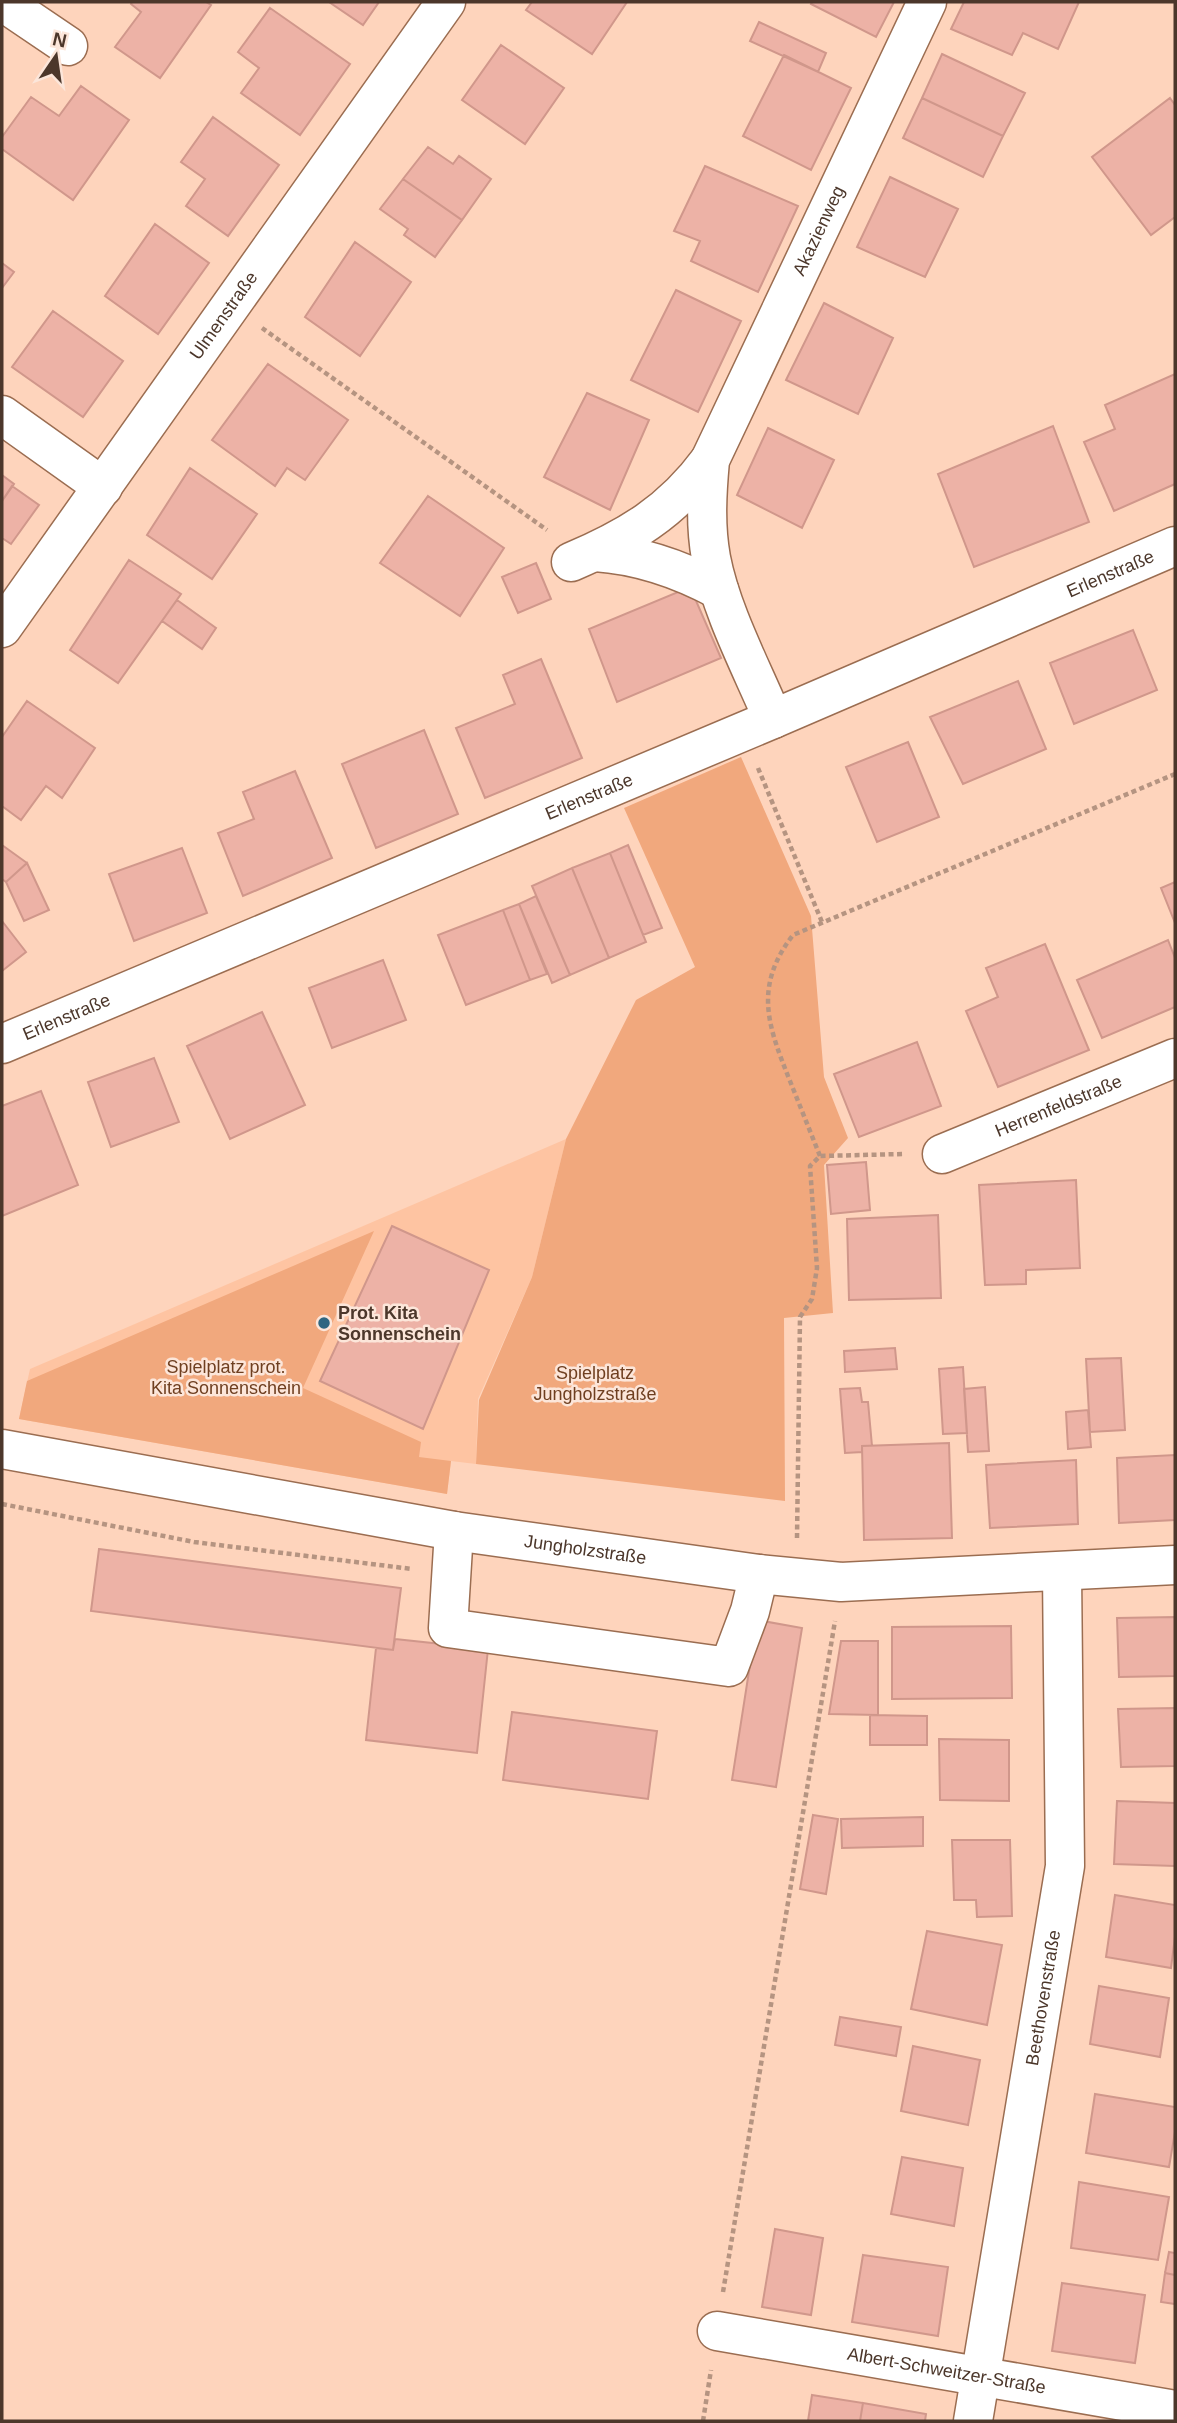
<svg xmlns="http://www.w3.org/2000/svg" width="1177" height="2423" font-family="Arial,sans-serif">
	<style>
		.built { fill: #fec4a2 }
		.green { fill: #f1a87d }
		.building { fill: #edb2a6; stroke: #d0978b; stroke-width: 2 }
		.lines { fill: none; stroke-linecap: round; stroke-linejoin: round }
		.minor-casing { stroke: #9b6d51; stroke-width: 41 }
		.path { stroke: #b59481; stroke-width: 4.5; stroke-dasharray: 5 3.5; stroke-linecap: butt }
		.minor { stroke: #fff; stroke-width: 38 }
		.poi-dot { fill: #2f6681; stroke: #fce6da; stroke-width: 2.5 }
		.labels { text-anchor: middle; stroke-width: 5; stroke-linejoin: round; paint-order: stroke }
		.street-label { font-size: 18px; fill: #4c372b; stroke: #fce6da }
		.poi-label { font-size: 18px; font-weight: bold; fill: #4c372b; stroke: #fce6da; text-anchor: start }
		.park-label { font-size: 18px; fill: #6f3f20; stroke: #fce6da }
	</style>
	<rect width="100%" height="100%" fill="#fed4bc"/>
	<path class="built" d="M566 1139 532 1277 478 1399 476 1464 451 1461 447 1494 19 1419 30 1369Z"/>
	<path class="green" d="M741 757 811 916 824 1077 848 1138 824 1165 833 1313 784 1318 785 1501 476 1464 479 1400 532 1277 566 1139 636 1000 695 967 624 808Z
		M374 1231 303 1388 421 1442 419 1457 451 1461 447 1494 19 1419 27 1381Z"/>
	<path class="building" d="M132 2H206L211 5 160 78 115 47 141 12 131 4Z
		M329 2H379L363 25Z
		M532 2H627L592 54 526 10Z
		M812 2H894L876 37 811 4Z
		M964 2H1079L1058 49 1023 33 1012 55 951 29Z
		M270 8 350 64 300 135 241 93 259 68 238 52Z
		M759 22 826 53 818 72 750 41Z
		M501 45 564 88 525 144 462 100Z
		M942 54 1025 93 1003 136 922 98Z
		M784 55 851 88 811 170 743 136Z
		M81 86 129 120 73 200 2 149V137L31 97 59 116Z
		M922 98 1003 136 983 177 903 138Z
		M1170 98 1175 105V217L1151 235 1092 157Z
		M213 117 279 165 228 236 186 206 205 179 181 162Z
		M428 147 453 164 459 156 491 179 462 220 403 179Z
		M705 166 798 206 758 292 691 261 700 241 674 231Z
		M890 177 958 209 925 277 857 247Z
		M403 179 462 220 435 257 404 235 408 229 380 209Z
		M155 224 209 263 158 334 105 296Z
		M355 242 411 282 360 356 305 317Z
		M2 263 14 272 2 288Z
		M676 290 741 321 698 412 631 380Z
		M824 303 893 338 858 414 786 380Z
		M53 311 123 361 83 417 12 367Z
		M268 364 348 420 305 480 287 468 275 486 212 440Z
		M1175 374V484L1114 511 1084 442 1115 429 1105 405Z
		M587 393 649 420 610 510 544 477Z
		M1053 426 1089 522 974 567 938 474Z
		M768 428 834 460 802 528 737 495Z
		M190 468 257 514 212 579 147 535Z
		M2 475 14 484 2 501Z
		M12 486 39 505 11 544 2 538V501Z
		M428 496 504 548 460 616 380 563Z
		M129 560 181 594 118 683 70 650Z
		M536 563 551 599 518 613 502 577Z
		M690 587 721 658 617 702 589 629Z
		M177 600 216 628 202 649 162 621Z
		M1133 630 1157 690 1074 724 1050 663Z
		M541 659 582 758 485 798 456 728 515 704 503 675Z
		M1018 681 1046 749 963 784 930 717Z
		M27 701 95 748 62 798 46 786 21 820 2 806V737Z
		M424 730 458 814 376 848 342 764Z
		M908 742 939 817 877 842 846 767Z
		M295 771 332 858 243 896 218 833 254 819 243 792Z
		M2 845 27 863 6 882 2 879Z
		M628 845 662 928 643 935 610 853Z
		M182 848 207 913 134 941 109 874Z
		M610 853 646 942 609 958 572 868Z
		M27 863 49 910 24 921 6 882Z
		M572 868 609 958 570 975 532 886Z
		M1175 882V923L1161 888Z
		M536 896 570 975 552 983 519 904Z
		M519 904 547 974 530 980 503 910Z
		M503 910 530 980 466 1005 438 935Z
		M2 921 26 952 2 971Z
		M1168 940 1175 958V1007L1102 1038 1077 980Z
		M1045 944 1089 1050 998 1087 966 1011 998 997 986 968Z
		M383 960 406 1020 332 1048 309 988Z
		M262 1012 305 1105 230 1139 187 1046Z
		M917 1042 941 1106 859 1137 834 1074Z
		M154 1058 179 1122 111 1147 88 1082Z
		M41 1091 78 1185 2 1216V1106Z
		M866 1162 870 1210 831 1214 827 1165Z
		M1076 1180 1080 1268 1026 1270V1284L985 1285 979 1185Z
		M938 1215 941 1298 849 1300 847 1219Z
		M392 1226 489 1270 423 1429 320 1381Z
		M895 1348 897 1369 845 1372 844 1351Z
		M1121 1358 1125 1430 1090 1432 1086 1359Z
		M963 1367 967 1433 943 1434 939 1369Z
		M985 1387 989 1451 968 1452 964 1389Z
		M860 1388 862 1402H868L872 1446H862V1452L845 1453 840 1389Z
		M1088 1410 1091 1447 1068 1449 1066 1412Z
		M949 1443 952 1538 864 1540 862 1446Z
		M1175 1455V1520L1119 1523 1117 1458Z
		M1076 1460 1078 1524 990 1528 986 1465Z
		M99 1549 401 1588 393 1650 91 1611Z
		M1175 1617V1676L1119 1677 1117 1618Z
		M757 1620 802 1628 776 1787 732 1780Z
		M1011 1626 1012 1698 892 1699V1627Z
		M395 1639 488 1649 477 1753 366 1740 376 1648 393 1650Z
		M841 1641H878V1715L829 1714Z
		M1175 1708V1766L1121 1767 1118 1709Z
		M512 1712 657 1731 648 1799 503 1780Z
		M870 1715 927 1716V1745H870Z
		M939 1739 1009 1740V1801L940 1800Z
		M1117 1801 1175 1803V1866L1114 1864Z
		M813 1815 838 1819 826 1894 800 1889Z
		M923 1817V1846L842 1848 841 1819Z
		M952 1840H1010L1012 1916 977 1917 976 1900H954Z
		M1115 1895 1175 1905V1937L1171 1968 1106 1957Z
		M927 1931 1002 1945 987 2025 911 2009Z
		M1099 1986 1169 1998 1160 2057 1090 2044Z
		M840 2017 901 2027 896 2056 835 2045Z
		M913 2046 980 2060 968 2125 901 2111Z
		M1095 2094 1175 2107V2132L1169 2167 1086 2153Z
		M902 2157 963 2168 954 2226 891 2214Z
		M1079 2182 1169 2197 1158 2260 1071 2248Z
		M775 2229 823 2238 811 2315 762 2307Z
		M1169 2252 1175 2253V2275L1165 2273Z
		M863 2255 948 2267 938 2336 852 2322Z
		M1165 2273 1175 2275V2304L1161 2302Z
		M1062 2283 1145 2295 1135 2363 1052 2351Z
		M812 2395 863 2403 860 2421H808Z
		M863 2403 926 2414 925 2421H860Z"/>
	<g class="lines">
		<defs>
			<g id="minor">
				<path d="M3 2 68 46"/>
				<path d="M2 415 103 487"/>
				<path d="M595 552C640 555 680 569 719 590"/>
				<path d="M571 562C628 538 672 512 710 460"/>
				<path id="s1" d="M2 628 446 2"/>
				<path id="s2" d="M773 719C752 669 721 611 711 558 705 525 707 493 710 460L927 2"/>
				<path id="s3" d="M2 1044 773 719 1175 546"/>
				<path id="s4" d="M942 1154 1175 1058"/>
				<path id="s5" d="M2 1449 454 1531 759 1574 841 1582 1175 1565"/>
				<path d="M454 1531 448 1628 729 1667 750 1611 759 1574"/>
				<path id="s6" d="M717 2331 1175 2410"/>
				<path id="s7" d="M973 2421 1065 1866 1062 1572"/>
			</g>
		</defs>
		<use href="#minor" class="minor-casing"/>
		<path class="path" d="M262 328 547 530
			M758 768 822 922
			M820 1156C810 1131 800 1106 790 1081 768 1026 753 987 793 935L1175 774
			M2 1504 194 1542 412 1569
			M797 1538 800 1317 812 1299 817 1268 810 1166 820 1156 904 1154
			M723 2292 835 1621
			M703 2421 711 2370"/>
		<use href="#minor" class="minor"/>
	</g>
	<circle class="poi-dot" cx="324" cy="1323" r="7"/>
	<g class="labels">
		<g class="street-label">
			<text dy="6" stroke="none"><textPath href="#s2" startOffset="525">Akazienweg</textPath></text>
			<text dy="6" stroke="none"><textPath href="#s1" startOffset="383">Ulmenstraße</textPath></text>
			<text dy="6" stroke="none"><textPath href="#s3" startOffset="1204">Erlenstraße</textPath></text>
			<text dy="6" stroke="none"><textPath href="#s3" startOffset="637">Erlenstraße</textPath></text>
			<text dy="6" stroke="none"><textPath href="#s3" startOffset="70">Erlenstraße</textPath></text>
			<text dy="6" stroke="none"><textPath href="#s4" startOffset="126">Herrenfeldstraße</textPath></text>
			<text dy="6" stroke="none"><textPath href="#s5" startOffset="592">Jungholzstraße</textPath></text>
			<text dy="6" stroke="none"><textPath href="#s7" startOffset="429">Beethovenstraße</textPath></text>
			<text dy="6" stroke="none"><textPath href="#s6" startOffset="233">Albert-Schweitzer-Straße</textPath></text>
		</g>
		<g class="poi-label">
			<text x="338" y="1319">Prot. Kita<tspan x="338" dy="21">Sonnenschein</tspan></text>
		</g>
		<g class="park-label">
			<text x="226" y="1373">Spielplatz prot.<tspan x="226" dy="21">Kita Sonnenschein</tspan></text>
			<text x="595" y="1379">Spielplatz<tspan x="595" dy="21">Jungholzstraße</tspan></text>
		</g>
	</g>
	<rect width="1177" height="2423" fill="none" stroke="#4c372b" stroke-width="7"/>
	<g transform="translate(56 56) rotate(13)" stroke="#fce6da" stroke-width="5" paint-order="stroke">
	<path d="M0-5L12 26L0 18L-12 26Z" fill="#4c372b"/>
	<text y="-10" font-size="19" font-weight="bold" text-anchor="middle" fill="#4c372b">N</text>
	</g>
</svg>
